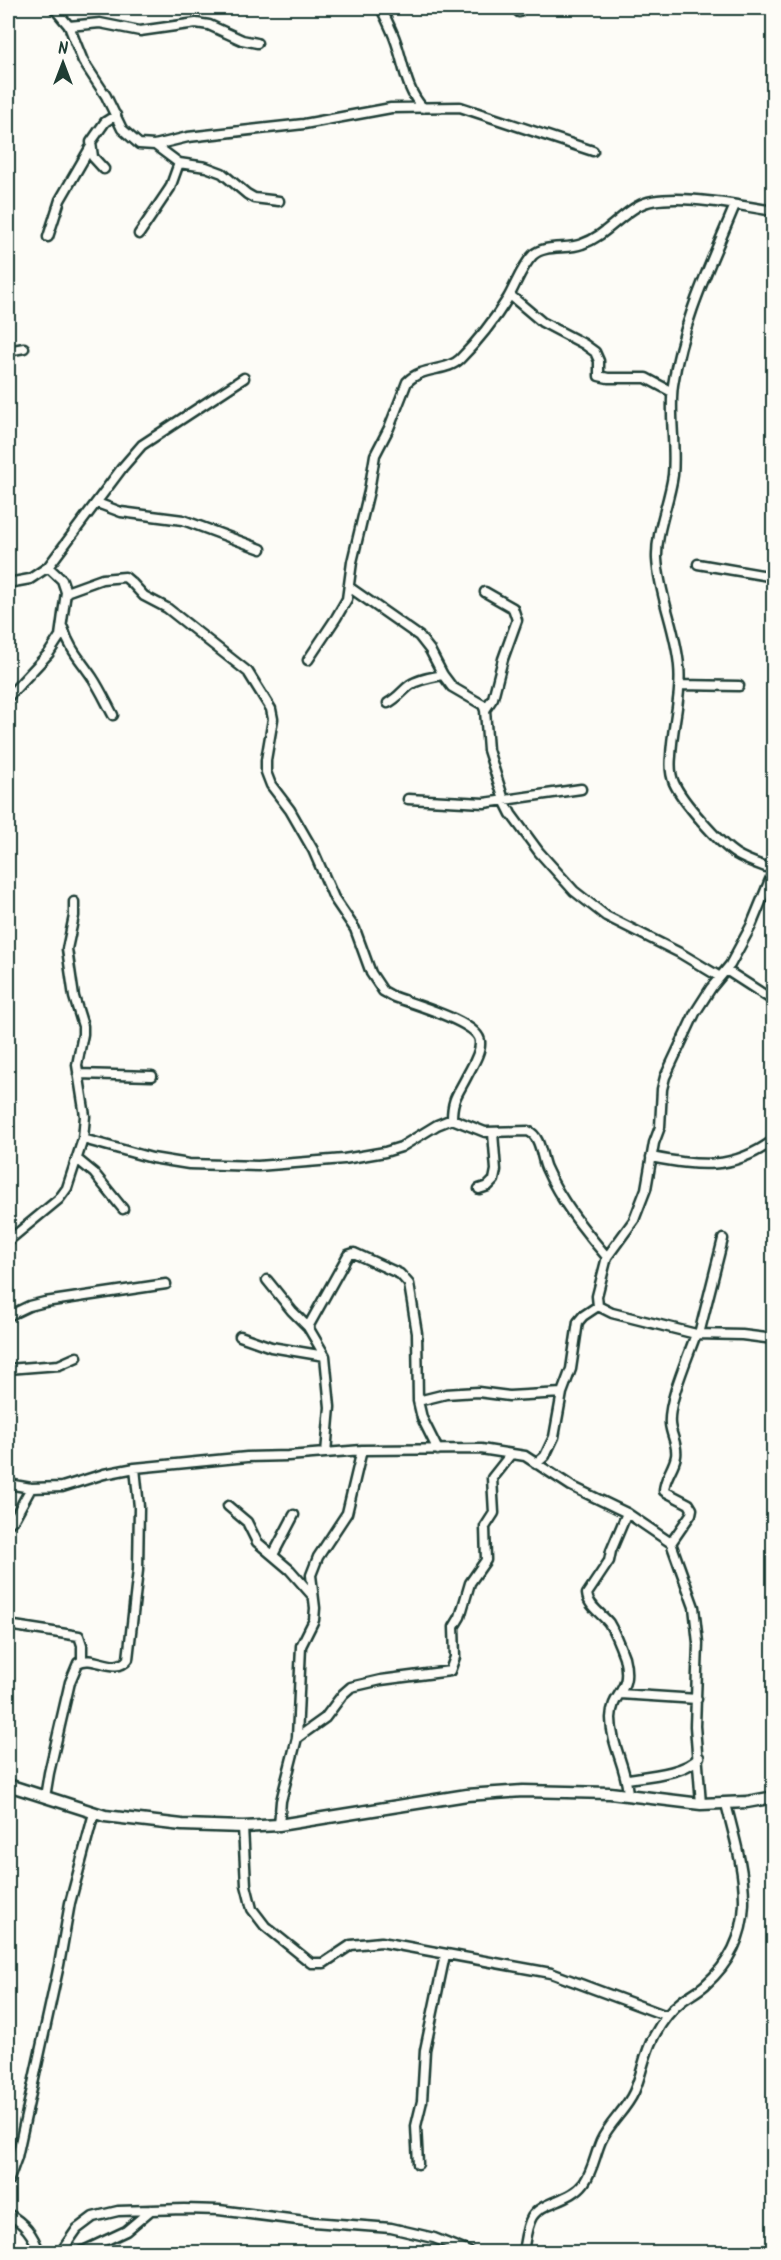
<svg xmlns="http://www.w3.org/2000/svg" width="781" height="2260" font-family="Kalam,sans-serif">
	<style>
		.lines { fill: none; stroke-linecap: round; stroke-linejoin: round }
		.minor-casing { stroke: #1f3d34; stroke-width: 13 }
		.tertiary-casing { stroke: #1f3d34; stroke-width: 15 }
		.minor { stroke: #fdfcf7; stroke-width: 8 }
		.tertiary { stroke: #fdfcf7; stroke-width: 10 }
	</style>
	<rect width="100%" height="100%" fill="#fdfcf7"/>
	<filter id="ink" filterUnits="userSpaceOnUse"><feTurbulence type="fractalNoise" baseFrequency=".0167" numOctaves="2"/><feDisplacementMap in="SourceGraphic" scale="12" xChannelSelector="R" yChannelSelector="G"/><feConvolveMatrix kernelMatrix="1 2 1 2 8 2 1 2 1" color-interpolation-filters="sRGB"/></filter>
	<g filter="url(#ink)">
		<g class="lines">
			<defs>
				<path id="minor" d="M54 8 69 26 83 61 106 96 122 129 139 144 155 145 188 137 304 124 391 108 460 107 593 151
					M381 8C386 19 392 30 396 42 404 65 406 90 423 108
					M516 8 519 12
					M69 26 100 23 140 31 196 23 209 25 242 40 257 43
					M155 145 179 163 206 167 222 173 247 194 254 198 279 201
					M104 169 93 157 91 142 105 122 116 115
					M735 205C711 263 682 322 673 385 669 414 676 445 673 475 669 504 656 530 657 559 659 595 676 630 679 666 682 696 672 726 671 756 670 765 670 774 674 783 682 801 719 843 736 854 747 861 761 865 774 870
					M139 234 170 188 179 163
					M48 237 60 200 90 148
					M510 295 542 322 584 344 595 352 599 361V376L608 378H646L672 392
					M8 351 24 348
					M97 503 121 512 183 520 261 549
					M698 564 774 577
					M8 583 30 579 48 567 122 468 142 445 244 378
					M349 587 419 636 430 650 443 675 452 687 483 705 485 710 488 750 504 800 511 814 539 852 574 891 606 916 680 953 720 977
					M66 592 102 579 125 577 132 583 144 596 167 608 248 672 271 709 273 719 266 760V772L271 785 290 810 313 850 334 898 355 929 371 973 383 991 392 996C409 1003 480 1022 480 1042 481 1053 472 1066 467 1076 458 1094 452 1098 452 1119
					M485 592 513 608 517 620 503 659 493 698 485 710
					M63 628C70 650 80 659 92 677 100 689 106 702 113 715
					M308 660 336 618 347 599 352 562 369 491 375 455 389 428 407 382C422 366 447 372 460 359 478 341 495 319 508 298 516 284 522 266 533 255 545 244 567 250 582 244 605 236 618 217 638 206 665 190 742 206 774 211
					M680 685 739 686
					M8 697 49 653 60 636 66 592 62 580 48 567
					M388 703C398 698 402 691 410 685 419 679 432 677 443 675
					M408 799 484 803 581 789
					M774 870 751 926 730 965 711 988 695 1013 665 1077 662 1089 660 1127 654 1143 646 1189 634 1220 607 1257 597 1296 598 1306 612 1313 696 1334 742 1335 774 1339
					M726 970 774 1001
					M78 1074 152 1076
					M83 1139 152 1158 189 1164 258 1166 344 1159 385 1152 401 1147 437 1125 452 1119 485 1132 528 1131C541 1136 541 1157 546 1168 560 1200 584 1230 607 1257
					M651 1157C699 1166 732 1171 774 1140
					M77 1159 94 1173 123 1209
					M479 1189 488 1186 494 1180 496 1170 493 1133
					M8 1241 59 1199 67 1188 83 1139 85 1116 77 1065 83 1034V1026L74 997 67 949 74 916V902
					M267 1280 292 1311 308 1327
					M8 1316 29 1306 45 1302 166 1284
					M696 1334C688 1357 668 1401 670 1424 671 1435 678 1445 676 1456 674 1468 664 1478 664 1491L689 1504 692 1509 691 1514 671 1543 694 1607 698 1643 695 1726 701 1804
					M699 1334 723 1239
					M240 1336 271 1347 325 1356
					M8 1369 59 1365 77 1357
					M418 1401 446 1394 461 1393 478 1392 509 1396 562 1393
					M326 1453 330 1407 325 1356 308 1327 348 1255 354 1253 400 1274 409 1284 417 1333 418 1401 422 1418 438 1450
					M536 1464 545 1456 554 1437 562 1393 571 1369 578 1322 583 1316 598 1306
					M8 1484 31 1488 62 1487 104 1474 135 1468 247 1457 288 1456 362 1450 481 1449 525 1456 571 1486 627 1513 671 1543
					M228 1506 247 1522 257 1542 290 1570 312 1595
					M627 1513 611 1551 609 1561 587 1594C588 1606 602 1614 609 1623 615 1633 620 1646 624 1657 633 1694 612 1690 611 1718 611 1746 627 1768 628 1795
					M8 1524 14 1519 31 1488
					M273 1555 294 1515
					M8 1625 79 1636 82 1645V1661
					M620 1694 697 1699
					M297 1738 325 1718 343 1694 351 1687 381 1680 450 1671 455 1657 454 1627 460 1617 470 1583 486 1560 485 1527 494 1513 492 1478 511 1454
					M627 1779C648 1776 687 1773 699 1757
					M45 1797 49 1773 70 1682 78 1663C93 1653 115 1676 128 1659L138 1570 139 1507 135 1468
					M279 1825 281 1801 297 1738 301 1646 314 1620 315 1608 311 1575 318 1557 347 1513 362 1450
					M243 1827 246 1885 252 1909 265 1926 311 1963H324L351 1945 381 1942 551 1973 667 2016
					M418 2164 416 2126 422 2101 425 2050 445 1955
					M8 2182 17 2157 59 1965 70 1903 94 1813
					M8 2214C24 2223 33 2234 39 2252
					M61 2252 77 2229 93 2217 118 2211 184 2209 219 2210 313 2222 391 2228 434 2238 469 2252
					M81 2252 126 2231 151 2210
					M523 2252C525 2242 526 2227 532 2217 542 2201 571 2201 584 2183 593 2170 595 2155 601 2141 609 2123 626 2110 634 2092 642 2074 644 2054 654 2036 661 2023 670 2010 682 2001 690 1995 698 1991 705 1985 764 1933 743 1870 726 1804"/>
				<path id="tertiary" d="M8 1785 105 1816 182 1825 243 1827 279 1825 467 1795 523 1791 610 1793 701 1804 747 1802 774 1797"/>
			</defs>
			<use href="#minor" class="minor-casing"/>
			<use href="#tertiary" class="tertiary-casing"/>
			<use href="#minor" class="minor"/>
			<use href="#tertiary" class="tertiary"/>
		</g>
	</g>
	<rect width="781" height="2260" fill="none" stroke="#fdfcf7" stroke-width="30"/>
	<rect x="15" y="15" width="751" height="2230" fill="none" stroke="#1f3d34" stroke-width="2" filter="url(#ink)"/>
	<g transform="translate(63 63)" stroke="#fdfcf7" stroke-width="4.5" paint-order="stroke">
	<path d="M0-4.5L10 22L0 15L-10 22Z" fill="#1f3d34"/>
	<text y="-9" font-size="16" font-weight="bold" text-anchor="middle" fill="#1f3d34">N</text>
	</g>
</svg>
